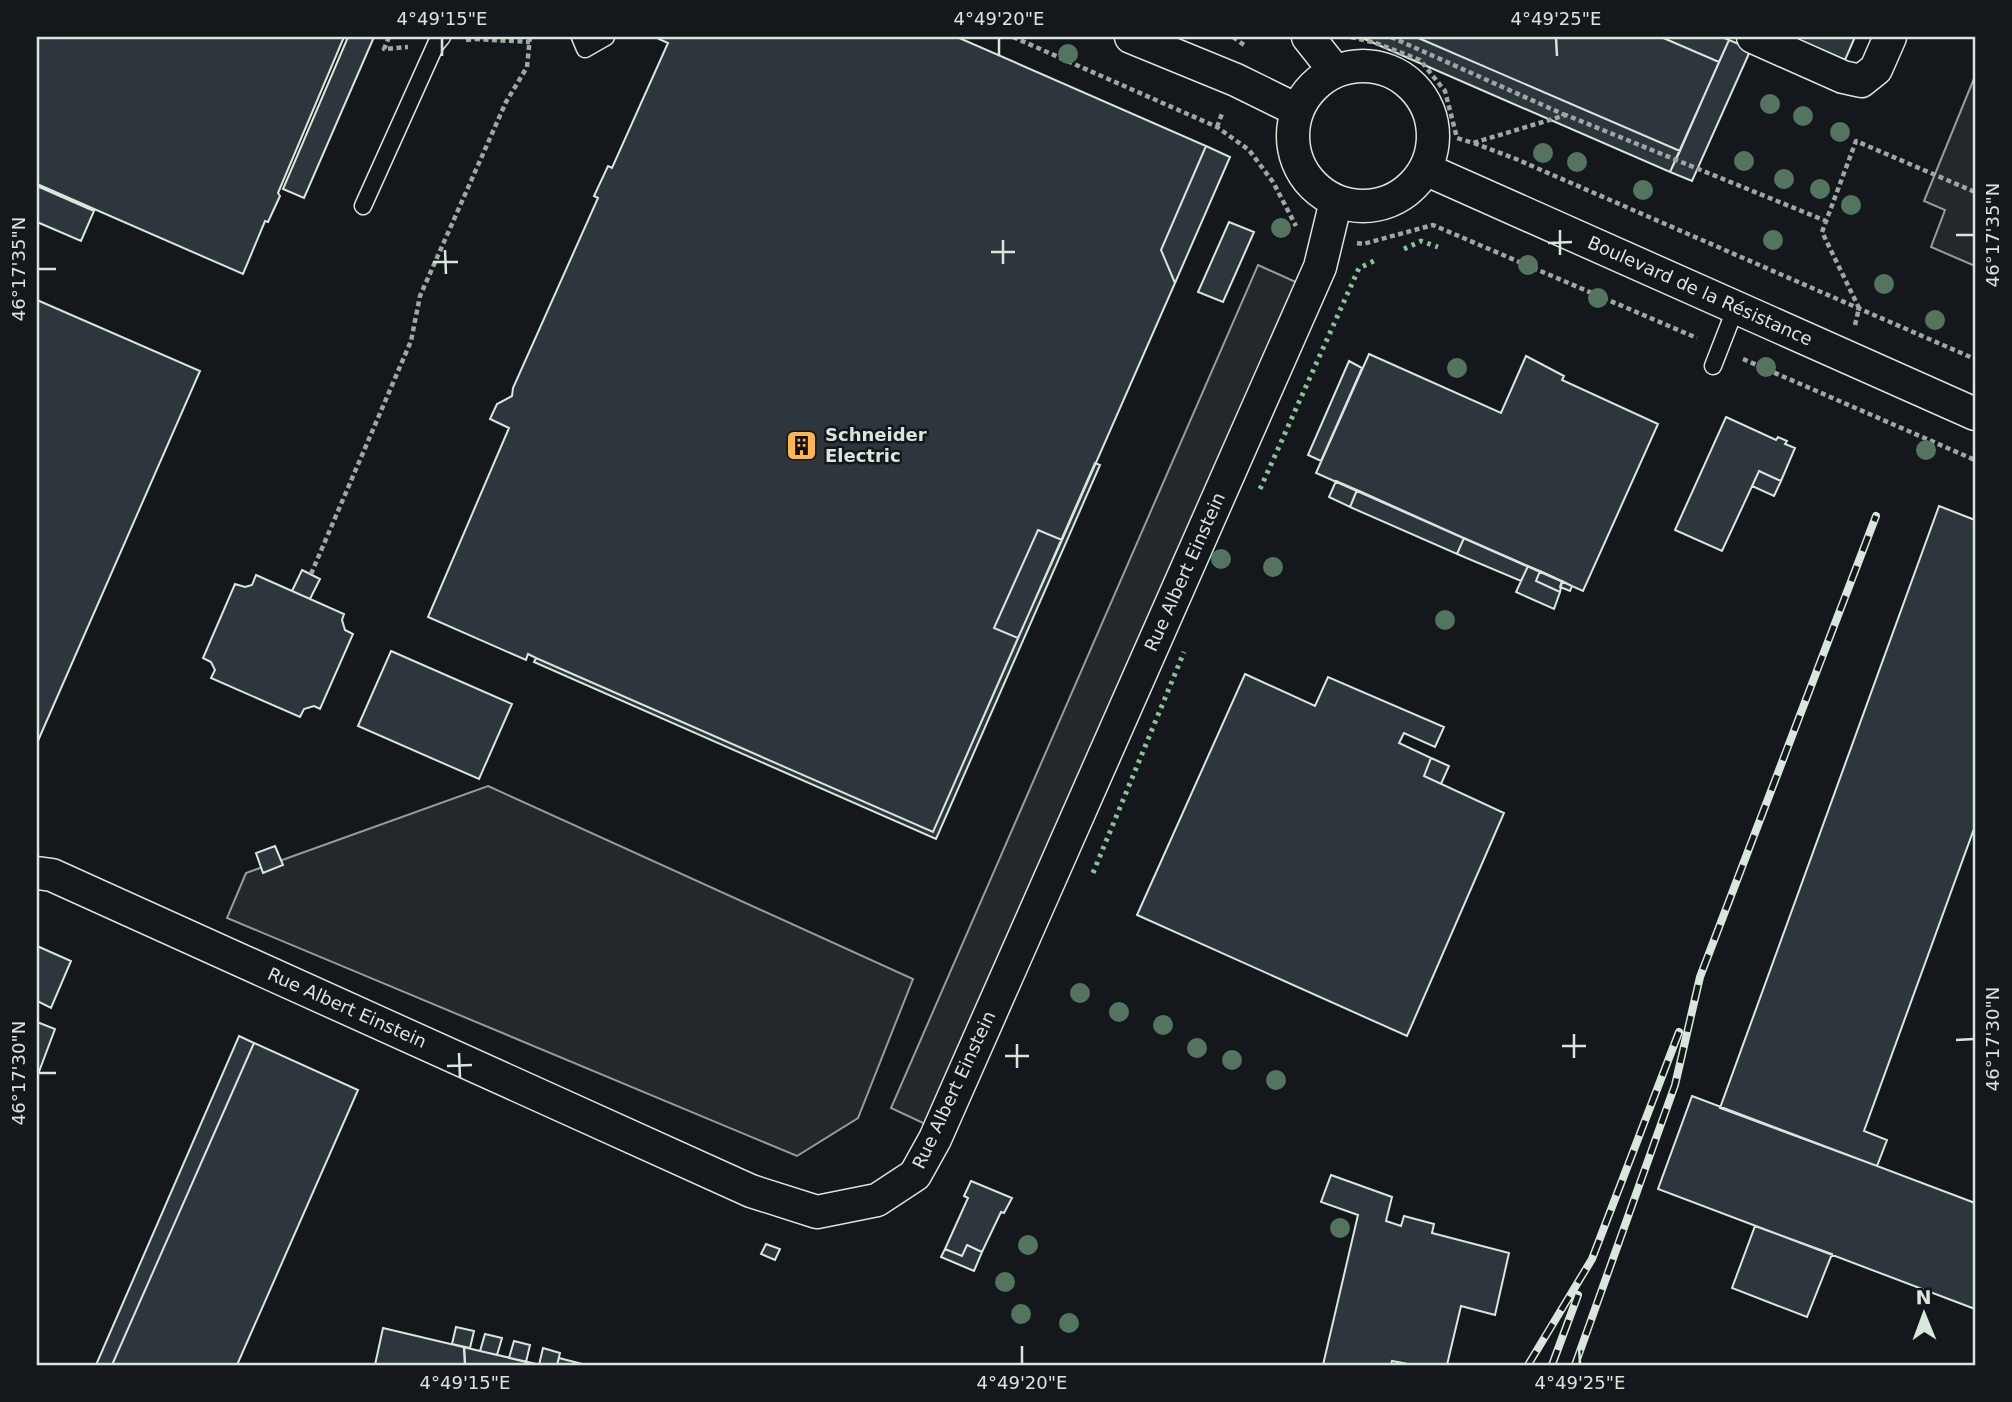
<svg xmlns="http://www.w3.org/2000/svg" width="2012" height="1402" font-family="'DejaVu Sans',sans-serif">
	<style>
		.parking { fill: #24282b; stroke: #939e99; stroke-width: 2 }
		.building { fill: #2c363c; stroke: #d8e6dc; stroke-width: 2 }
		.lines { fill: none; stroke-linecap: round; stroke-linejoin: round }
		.lane-casing { stroke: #d8e6dc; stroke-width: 19 }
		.street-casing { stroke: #d8e6dc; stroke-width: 35 }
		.path { stroke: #9da8a2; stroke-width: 4.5; stroke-dasharray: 5 3.5; stroke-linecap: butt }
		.lane { stroke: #14181c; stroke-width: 16 }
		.street { stroke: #14181c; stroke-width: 32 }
		.rail-casing { stroke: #d8e6dc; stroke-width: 8 }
		.rail { stroke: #14181c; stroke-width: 5; stroke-dasharray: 16; stroke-linecap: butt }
		.hedge { stroke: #8ac095; stroke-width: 5; stroke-dasharray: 3.5 5; stroke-linecap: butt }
		.tree { fill: #55745f }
		.ticks { fill: none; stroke: #d8e6dc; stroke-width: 2.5 }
		.labels { text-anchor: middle; stroke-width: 5; stroke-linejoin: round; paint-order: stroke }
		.street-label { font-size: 18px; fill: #d8e6dc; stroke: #14181c }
		.poi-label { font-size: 18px; font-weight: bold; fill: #d8e6dc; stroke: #14181c; text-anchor: start }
		.neatline { fill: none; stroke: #d8e6dc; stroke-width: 2.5 }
		.ticks-label { font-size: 18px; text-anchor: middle; fill: #d8e6dc }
	</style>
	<rect width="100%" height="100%" fill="#14181c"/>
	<path class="parking" d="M1975 76V266L1931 247 1945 210 1924 201Z
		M1258 265 1298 283 925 1124 891 1108Z
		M488 786 913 979 858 1118 797 1156 227 918 246 873Z"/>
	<path class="building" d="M37 37H344L278 193 280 196 268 222 265 221 243 274 37 184Z
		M348 37H374L304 198 283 189Z
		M660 37H957L1206 146 1161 250 1175 283 1062 540 1038 530 994 628 1018 638 933 832 536 658 528 654 526 660 428 617 509 428 490 419 497 404 512 396 513 388 598 198 594 196 608 166 612 168 668 43 659 39Z
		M1360 37H1416L1680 151 1670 172Z
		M1416 37H1661L1719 62 1680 151Z
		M1661 37H1722L1729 40 1719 62Z
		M1792 37H1855L1845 60Z
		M1729 40 1751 49 1692 181 1670 172Z
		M1206 146 1230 157 1175 283 1161 250Z
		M37 186 94 211 81 241 37 222Z
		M1229 222 1254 232 1223 302 1198 292Z
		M37 300 200 371 37 743Z
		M1369 354 1501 413 1526 356 1564 376 1562 380 1658 424 1583 591 1316 473Z
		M1349 361 1362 368 1321 461 1308 455Z
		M1726 417 1776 440 1778 437 1787 441 1785 444 1795 448 1781 481 1759 471 1722 551 1675 530Z
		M1095 463 1100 465 936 839 534 662 536 658 933 832Z
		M1759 471 1781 481 1774 496 1752 486Z
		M1336 481 1357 490 1350 507 1329 497Z
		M1357 490 1464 538 1457 554 1350 507Z
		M1939 506 1975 520V826L1864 1131 1887 1140 1877 1166 1720 1108Z
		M1038 530 1062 540 1018 638 994 628Z
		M1464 538 1528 566 1521 581 1457 554Z
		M1528 566 1540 571 1536 581 1560 592 1554 609 1516 592Z
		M302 570 320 579 310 599 292 591Z
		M1540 571 1562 581 1560 592 1536 581Z
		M256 575 344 614 342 620 345 630 353 634 320 709 314 706 304 709 300 717 211 678 215 670 211 662 203 658 235 584 245 587 252 585Z
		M1562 581 1572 586 1570 591 1560 587Z
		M391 651 512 704 479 779 358 726Z
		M1245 674 1315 706 1328 677 1444 727 1435 747 1404 733 1399 743 1431 758 1424 776 1504 813 1407 1036 1137 915Z
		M1431 758 1449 766 1441 784 1424 776Z
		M275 846 283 865 263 873 256 853Z
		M37 946 71 961 51 1008 37 1001Z
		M37 1022 55 1029 37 1077Z
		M239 1036 254 1043 112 1365H96Z
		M254 1043 358 1090 237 1365H112Z
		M1692 1096 1975 1203V1309L1658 1189Z
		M1331 1175 1392 1197 1386 1221 1401 1226 1404 1216 1434 1224 1432 1233 1509 1253 1495 1315 1461 1306 1447 1365H1413L1392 1361 1391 1365H1323L1358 1215 1321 1202Z
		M971 1181 1012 1198 1004 1213 1001 1212 982 1252 967 1245 962 1256 945 1249 968 1198 964 1196Z
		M1755 1226 1832 1254 1807 1317 1732 1288Z
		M766 1244 780 1249 775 1260 761 1254Z
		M967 1245 982 1252 974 1271 941 1257 945 1249 962 1256Z
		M456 1327 474 1331 470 1348 452 1344Z
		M383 1328 480 1351 541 1365H375Z
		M485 1334 502 1338 497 1355 480 1351Z
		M514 1341 530 1345 526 1362 509 1358Z
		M543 1348 560 1353 557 1365H539Z
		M559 1358 586 1365H557Z"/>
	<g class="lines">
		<defs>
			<path id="lane" d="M580 37 585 49 606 37
				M363 206 436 44 442 37
				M1713 366 1736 307"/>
			<path id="street" d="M1131 37 1236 80 1297 110
				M1308 37 1335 71
				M1753 37 1843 77 1861 81 1876 69 1890 37
				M1293 136a70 70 0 1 1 140 0a70 70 0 1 1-140 0Z
				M1425 169 1975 414
				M37 873 52 875 751 1191 817 1212 877 1200 915 1175 935 1139 1320 267 1336 201"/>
		</defs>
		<use href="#lane" class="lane-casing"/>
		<use href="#street" class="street-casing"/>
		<path class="path" d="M389 37 384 49 408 47
			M1013 37 1217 127 1249 150 1273 182 1296 226
			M1233 37 1244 45
			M1351 37 1376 43 1420 60 1445 91 1457 138 1473 143 1566 115 1826 221
			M1391 37 1565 115
			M475 39 530 42
			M466 40 475 39 476 37
			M1217 127 1223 111
			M1474 143 1516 159 1975 359
			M1357 243 1363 244 1433 225 1697 338
			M1855 325 1859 308 1822 232 1856 141 1975 192
			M1743 359 1975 460
			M311 574 411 341 420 296 506 102 527 67 530 37"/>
		<use href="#lane" class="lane"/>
		<use href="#street" class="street"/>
		<defs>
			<path id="rail" d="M1528 1365 1592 1259 1679 1032
				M1552 1365 1578 1295
				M1575 1365 1675 1085 1700 977 1876 516"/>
		</defs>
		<use href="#rail" class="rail-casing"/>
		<use href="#rail" class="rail"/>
		<path class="hedge" d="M1404 249 1421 241 1438 247
			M1260 489 1359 268 1378 259
			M1093 873 1184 652"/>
	</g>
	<g class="tree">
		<circle cx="1068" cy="54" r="10"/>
		<circle cx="1770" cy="104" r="10"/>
		<circle cx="1803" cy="116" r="10"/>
		<circle cx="1840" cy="132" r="10"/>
		<circle cx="1543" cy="153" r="10"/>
		<circle cx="1744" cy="161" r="10"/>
		<circle cx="1577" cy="162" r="10"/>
		<circle cx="1784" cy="179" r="10"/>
		<circle cx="1820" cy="189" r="10"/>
		<circle cx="1643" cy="190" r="10"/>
		<circle cx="1851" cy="205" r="10"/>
		<circle cx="1281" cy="228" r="10"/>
		<circle cx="1773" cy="240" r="10"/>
		<circle cx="1528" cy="265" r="10"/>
		<circle cx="1884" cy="284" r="10"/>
		<circle cx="1598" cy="298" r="10"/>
		<circle cx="1935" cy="320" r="10"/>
		<circle cx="1766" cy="367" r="10"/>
		<circle cx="1457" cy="368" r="10"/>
		<circle cx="1926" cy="450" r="10"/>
		<circle cx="1221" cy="559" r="10"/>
		<circle cx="1273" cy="567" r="10"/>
		<circle cx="1445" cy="620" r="10"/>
		<circle cx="1080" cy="993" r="10"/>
		<circle cx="1119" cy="1012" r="10"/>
		<circle cx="1163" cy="1025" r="10"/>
		<circle cx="1197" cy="1048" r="10"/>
		<circle cx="1232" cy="1060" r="10"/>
		<circle cx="1276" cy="1080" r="10"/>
		<circle cx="1340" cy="1228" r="10"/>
		<circle cx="1028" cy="1245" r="10"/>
		<circle cx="1005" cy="1282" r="10"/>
		<circle cx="1021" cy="1314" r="10"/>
		<circle cx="1069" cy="1323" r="10"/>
	</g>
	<path class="ticks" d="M442 38V56M999 38V56M1556 38 1557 56M1560 230V255M1956 235H1974M1003 240V264M1548 243 1572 242M445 250 446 274M991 252H1015M433 262H458M38 269H56M1574 1034V1058M1956 1040 1974 1039M1017 1044V1068M1562 1046H1586M459 1053 460 1078M1005 1056H1029M447 1066 472 1065M38 1073H56M464 1346 465 1364M1022 1346V1364M1579 1346 1580 1364"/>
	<defs>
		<symbol id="building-square" viewBox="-11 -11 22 22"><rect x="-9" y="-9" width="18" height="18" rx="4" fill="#ffb74d" stroke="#14181c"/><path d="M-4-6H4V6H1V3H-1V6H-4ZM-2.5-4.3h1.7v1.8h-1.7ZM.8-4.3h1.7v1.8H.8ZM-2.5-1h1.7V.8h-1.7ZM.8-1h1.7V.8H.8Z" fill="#111"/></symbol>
	</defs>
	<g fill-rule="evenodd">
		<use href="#building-square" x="784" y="428" width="35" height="35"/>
	</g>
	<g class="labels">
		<g class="street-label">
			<text transform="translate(1700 291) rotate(24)" y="6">Boulevard de la Résistance</text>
			<text transform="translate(1185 572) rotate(-66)" y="6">Rue Albert Einstein</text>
			<text transform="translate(347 1008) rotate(24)" y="6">Rue Albert Einstein</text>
			<text transform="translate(954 1090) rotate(-65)" y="6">Rue Albert Einstein</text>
		</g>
		<g class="poi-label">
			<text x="825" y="441">Schneider<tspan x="825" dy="21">Electric</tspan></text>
		</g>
	</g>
	<rect width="2012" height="1402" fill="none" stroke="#14181c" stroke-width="77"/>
	<g transform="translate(1924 1314) rotate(359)" stroke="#14181c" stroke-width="5" paint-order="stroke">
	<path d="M0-5L12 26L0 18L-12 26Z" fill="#d8e6dc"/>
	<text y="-10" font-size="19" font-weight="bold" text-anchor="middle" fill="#d8e6dc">N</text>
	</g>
	<rect x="38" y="38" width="1936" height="1326" class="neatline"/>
	<g class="ticks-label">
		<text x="442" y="25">4°49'15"E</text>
		<text x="999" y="25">4°49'20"E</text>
		<text x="1556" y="25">4°49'25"E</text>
		<text transform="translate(1993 235) rotate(-90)" y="6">46°17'35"N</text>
		<text transform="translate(19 269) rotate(-90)" y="6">46°17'35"N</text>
		<text transform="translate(1993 1039) rotate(-90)" y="6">46°17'30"N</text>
		<text transform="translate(19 1073) rotate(-90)" y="6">46°17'30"N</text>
		<text x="465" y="1389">4°49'15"E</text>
		<text x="1022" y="1389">4°49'20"E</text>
		<text x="1580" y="1389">4°49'25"E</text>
	</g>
</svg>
